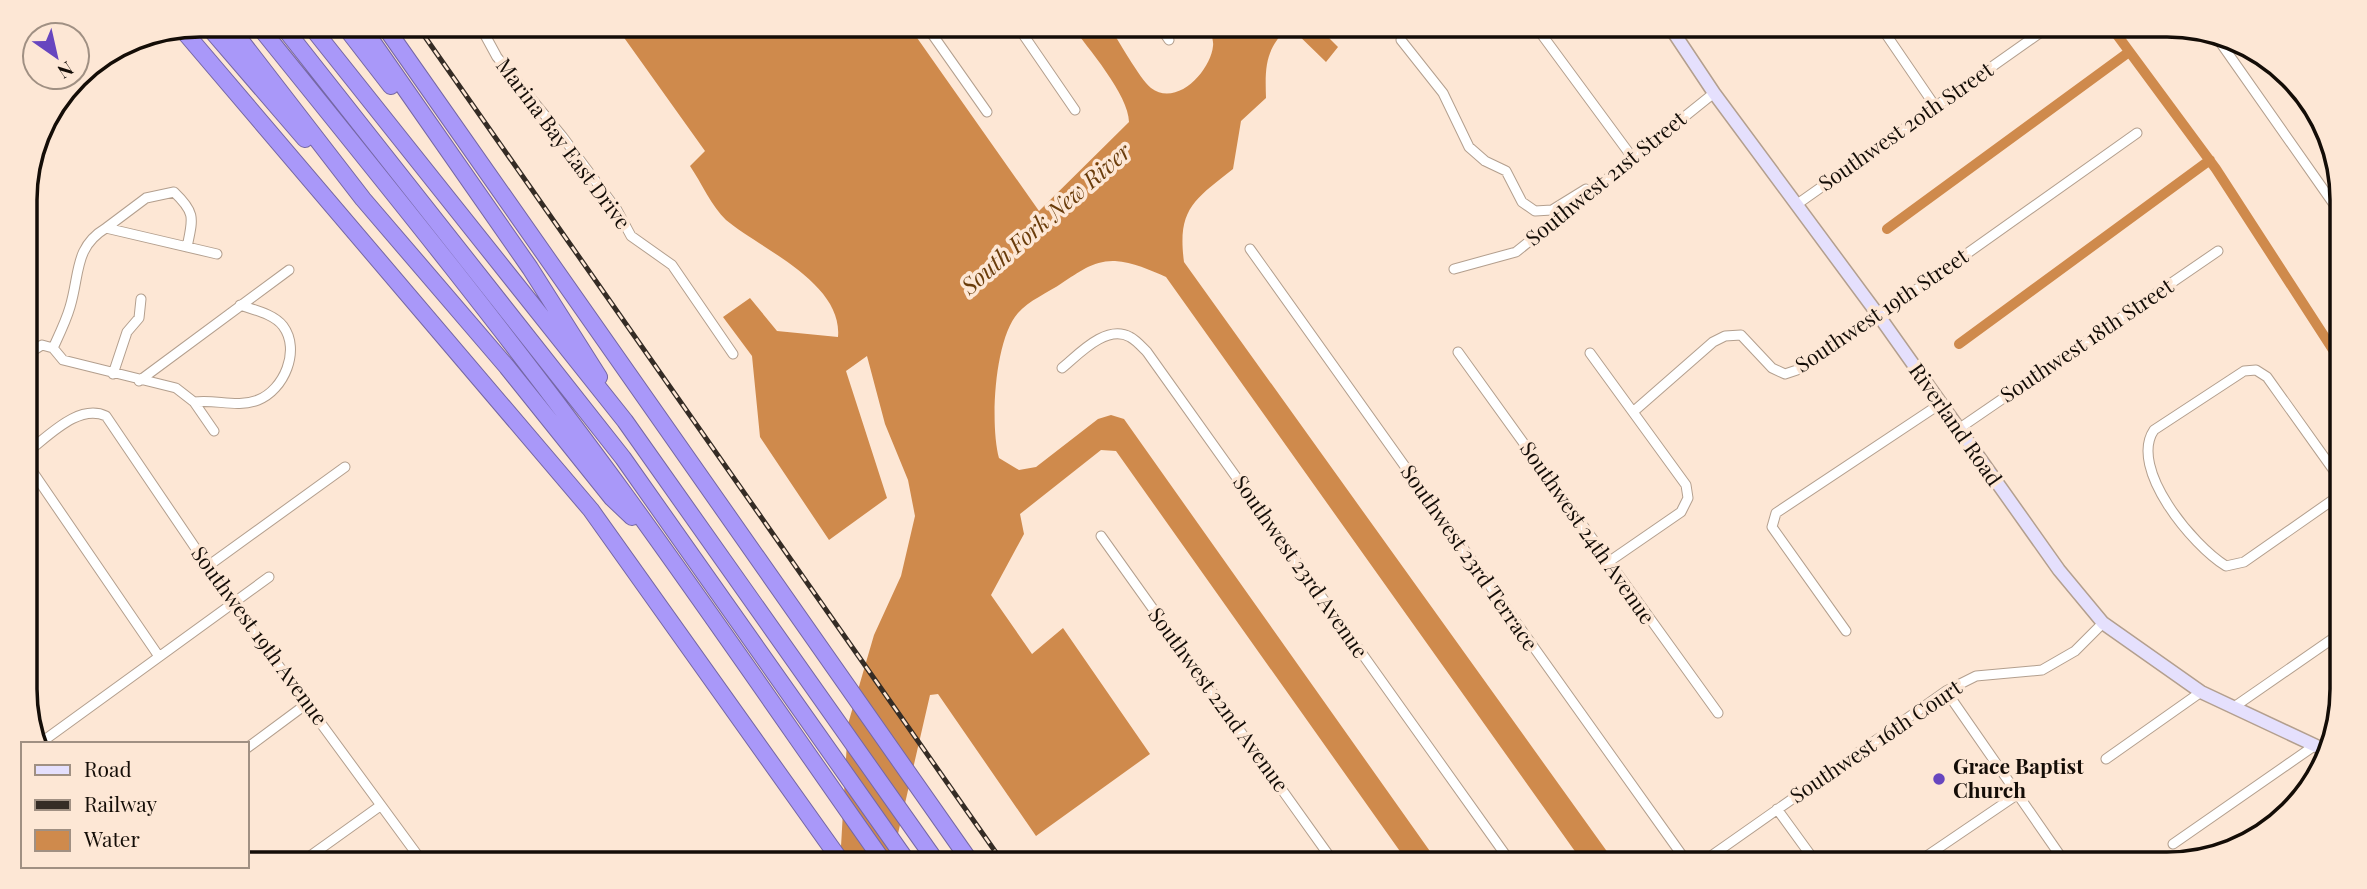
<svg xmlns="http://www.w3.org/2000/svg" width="2367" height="889" font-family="'Playfair Display',serif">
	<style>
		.water { fill: #cf8a4c }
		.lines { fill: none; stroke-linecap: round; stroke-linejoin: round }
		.canal { stroke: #cf8a4c; stroke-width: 10 }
		.street-casing { stroke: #b39f8e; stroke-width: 11 }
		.secondary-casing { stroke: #b39f8e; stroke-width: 15 }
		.highway-casing { stroke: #7567a4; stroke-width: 18 }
		.street { stroke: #fff; stroke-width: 9 }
		.secondary { stroke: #e5e0fd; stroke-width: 12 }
		.highway { stroke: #a998f9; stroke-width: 16 }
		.rail-casing { stroke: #352c25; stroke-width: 5 }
		.rail { stroke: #fde7d5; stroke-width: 2.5; stroke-dasharray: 8; stroke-linecap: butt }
		.poi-dot { fill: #6746bf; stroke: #fde7d5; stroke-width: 2.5 }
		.labels { text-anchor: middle; stroke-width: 7; stroke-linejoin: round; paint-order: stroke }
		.street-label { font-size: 21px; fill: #140d07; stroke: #fde7d5 }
		.poi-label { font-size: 21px; font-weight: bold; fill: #140d07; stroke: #fde7d5; text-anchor: start }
		.water-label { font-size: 23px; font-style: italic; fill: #6a3c0b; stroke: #fde7d5 }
		.rim { fill: none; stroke: #140d07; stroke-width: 3.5 }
	</style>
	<rect width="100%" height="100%" fill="#fde7d5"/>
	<path class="water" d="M615 25H908L1039 211 1129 122C1129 95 1087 47 1071 25H1108C1118 39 1139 78 1151 88 1177 108 1211 70 1213 46 1214 40 1210 31 1208 25H1316L1338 47 1326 62 1289 26C1265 50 1265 66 1266 98L1241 121 1233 169C1194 200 1177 209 1184 262L1616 864H1584L1166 277C1150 270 1133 262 1115 261 1094 260 1079 272 1062 283 1049 292 1028 301 1018 313 994 340 990 425 999 458L1019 470 1036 467 1098 419 1111 415 1124 419 1439 864H1409L1116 451 1101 450 1020 514 1024 534 991 595 1032 654 1063 628 1150 754 1036 836 938 694 930 695 891 864H840L848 724 874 635 901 576 915 516 908 480 885 424 867 356 846 371 887 498 829 540 760 437 752 356 723 317 750 298 777 331 838 337C843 283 761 249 726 220 712 207 701 182 690 166L705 151Z"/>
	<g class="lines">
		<path class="canal" d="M2109 24 2216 169 2339 359
			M1887 229 2129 52
			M1959 344 2210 160"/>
		<defs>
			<path id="street" d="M479 24 497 57 562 136 617 210 631 236 672 265 733 354
				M925 24 987 112
				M1016 24 1075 110
				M1158 24 1169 40
				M1534 24 1632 157
				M1879 24 1935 106
				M2021 24 2031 39
				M2213 32 2340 213
				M1401 40 1443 93 1469 147 1485 161 1506 171 1522 202 1535 211 1552 210 1586 189
				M1796 205 2051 25
				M106 228 146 198 174 192C196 213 193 218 187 247
				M1250 249 1684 858 1704 861 1946 691 1976 676 2042 670 2075 651 2103 623
				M1454 269 1516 252 1714 93
				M53 348 63 360 176 388 194 402C216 399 237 408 258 400 284 390 301 350 283 326 274 314 254 310 240 305
				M1458 352 1718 713
				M1590 353 1686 485 1688 498 1681 512 1607 563
				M26 355 42 345 53 348C59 335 66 321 70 307 80 274 74 247 106 228L217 254
				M1062 368C1079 354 1106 324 1130 337 1136 340 1142 347 1147 352L1512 864
				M113 374 127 332 139 318 141 299
				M139 381 289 270
				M194 402 214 431
				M1633 412 1713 342 1725 336 1741 335 1772 368 1785 374 1797 370 1879 316 2137 133
				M1957 430 2218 251
				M26 453C48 437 78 403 106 416L232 602 424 864
				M26 462 158 655
				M2337 497 2244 562 2226 566C2193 546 2128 468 2154 430L2244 371 2256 370 2267 377 2337 475
				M1101 536 1335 864
				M208 566 345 467
				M1846 631 1772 527 1776 513 1940 404
				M1946 691 2066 864
				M2234 707 2335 637
				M39 744 269 577
				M247 748 305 705
				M2106 759 2201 692
				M1777 809 1817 864
				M2173 844 2314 746
				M299 864 380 806
				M1915 864 2018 794"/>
			<path id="secondary" d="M1668 24 1714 93 1879 316 2059 570 2103 623 2201 692 2329 752"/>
			<path id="highway" d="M206 24 305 139
				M228 24 363 199 507 367 612 498 632 517
				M257 24C383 180 508 334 626 496 714 617 799 742 885 864
				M281 24 623 458 909 864
				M309 24 625 421 938 864
				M343 24 391 86
				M360 24 530 268 599 377
				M383 24 972 864
				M181 28 591 510 843 864"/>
		</defs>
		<use href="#street" class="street-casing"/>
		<use href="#secondary" class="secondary-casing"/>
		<use href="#highway" class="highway-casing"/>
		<use href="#street" class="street"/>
		<use href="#secondary" class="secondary"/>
		<use href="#highway" class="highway"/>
		<defs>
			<path id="rail" d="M416 24 1004 864"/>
		</defs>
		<use href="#rail" class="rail-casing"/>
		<use href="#rail" class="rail"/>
	</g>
	<circle class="poi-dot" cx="1939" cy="779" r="7"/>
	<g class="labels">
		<g class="street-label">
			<text transform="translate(1906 127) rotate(-35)" y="7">Southwest 20th Street</text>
			<text transform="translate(563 144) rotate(53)" y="7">Marina Bay East Drive</text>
			<text transform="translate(1606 179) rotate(-39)" y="7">Southwest 21st Street</text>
			<text transform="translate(1882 311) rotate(-34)" y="7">Southwest 19th Street</text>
			<text transform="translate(2087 341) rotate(-34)" y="7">Southwest 18th Street</text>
			<text transform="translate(1955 425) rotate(55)" y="7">Riverland Road</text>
			<text transform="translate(1587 533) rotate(55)" y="7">Southwest 24th Avenue</text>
			<text transform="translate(1469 558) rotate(55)" y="7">Southwest 23rd Terrace</text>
			<text transform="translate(1300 567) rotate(55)" y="7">Southwest 23rd Avenue</text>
			<text transform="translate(259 636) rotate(54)" y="7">Southwest 19th Avenue</text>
			<text transform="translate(1218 700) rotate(54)" y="7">Southwest 22nd Avenue</text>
			<text transform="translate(1876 742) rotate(-34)" y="7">Southwest 16th Court</text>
		</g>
		<g class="poi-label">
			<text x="1953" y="774">Grace Baptist<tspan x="1953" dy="24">Church</tspan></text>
		</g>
		<g class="water-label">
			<text transform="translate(1046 219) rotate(-41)" y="8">South Fork New River</text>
		</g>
	</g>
	<path d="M0 0H2367V889H0ZM200 37H2167A163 163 0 0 1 2330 200V689A163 163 0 0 1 2167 852H200A163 163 0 0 1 37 689V200A163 163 0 0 1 200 37Z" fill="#fde7d5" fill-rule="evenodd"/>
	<path class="rim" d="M200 37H2167A163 163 0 0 1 2330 200V689A163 163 0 0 1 2167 852H200A163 163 0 0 1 37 689V200A163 163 0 0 1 200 37Z"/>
	<rect x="21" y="742" width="228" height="126" fill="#fde7d5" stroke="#a09083" stroke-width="2"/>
	<rect x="35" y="765" width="35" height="10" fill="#e5e0fd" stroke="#a09083" stroke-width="2"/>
	<text x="84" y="777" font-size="21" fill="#140d07">Road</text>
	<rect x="35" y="800" width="35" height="10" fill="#352c25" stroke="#a09083" stroke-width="2"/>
	<text x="84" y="812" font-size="21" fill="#140d07">Railway</text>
	<rect x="35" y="830" width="35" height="21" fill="#cf8a4c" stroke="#a09083" stroke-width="2"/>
	<text x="84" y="847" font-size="21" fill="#140d07">Water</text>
	<g transform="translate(56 56) rotate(146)"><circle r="33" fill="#fde7d5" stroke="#a09083" stroke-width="2"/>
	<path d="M0-5L12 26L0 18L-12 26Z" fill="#6746bf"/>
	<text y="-10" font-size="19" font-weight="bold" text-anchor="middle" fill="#140d07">N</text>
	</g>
</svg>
